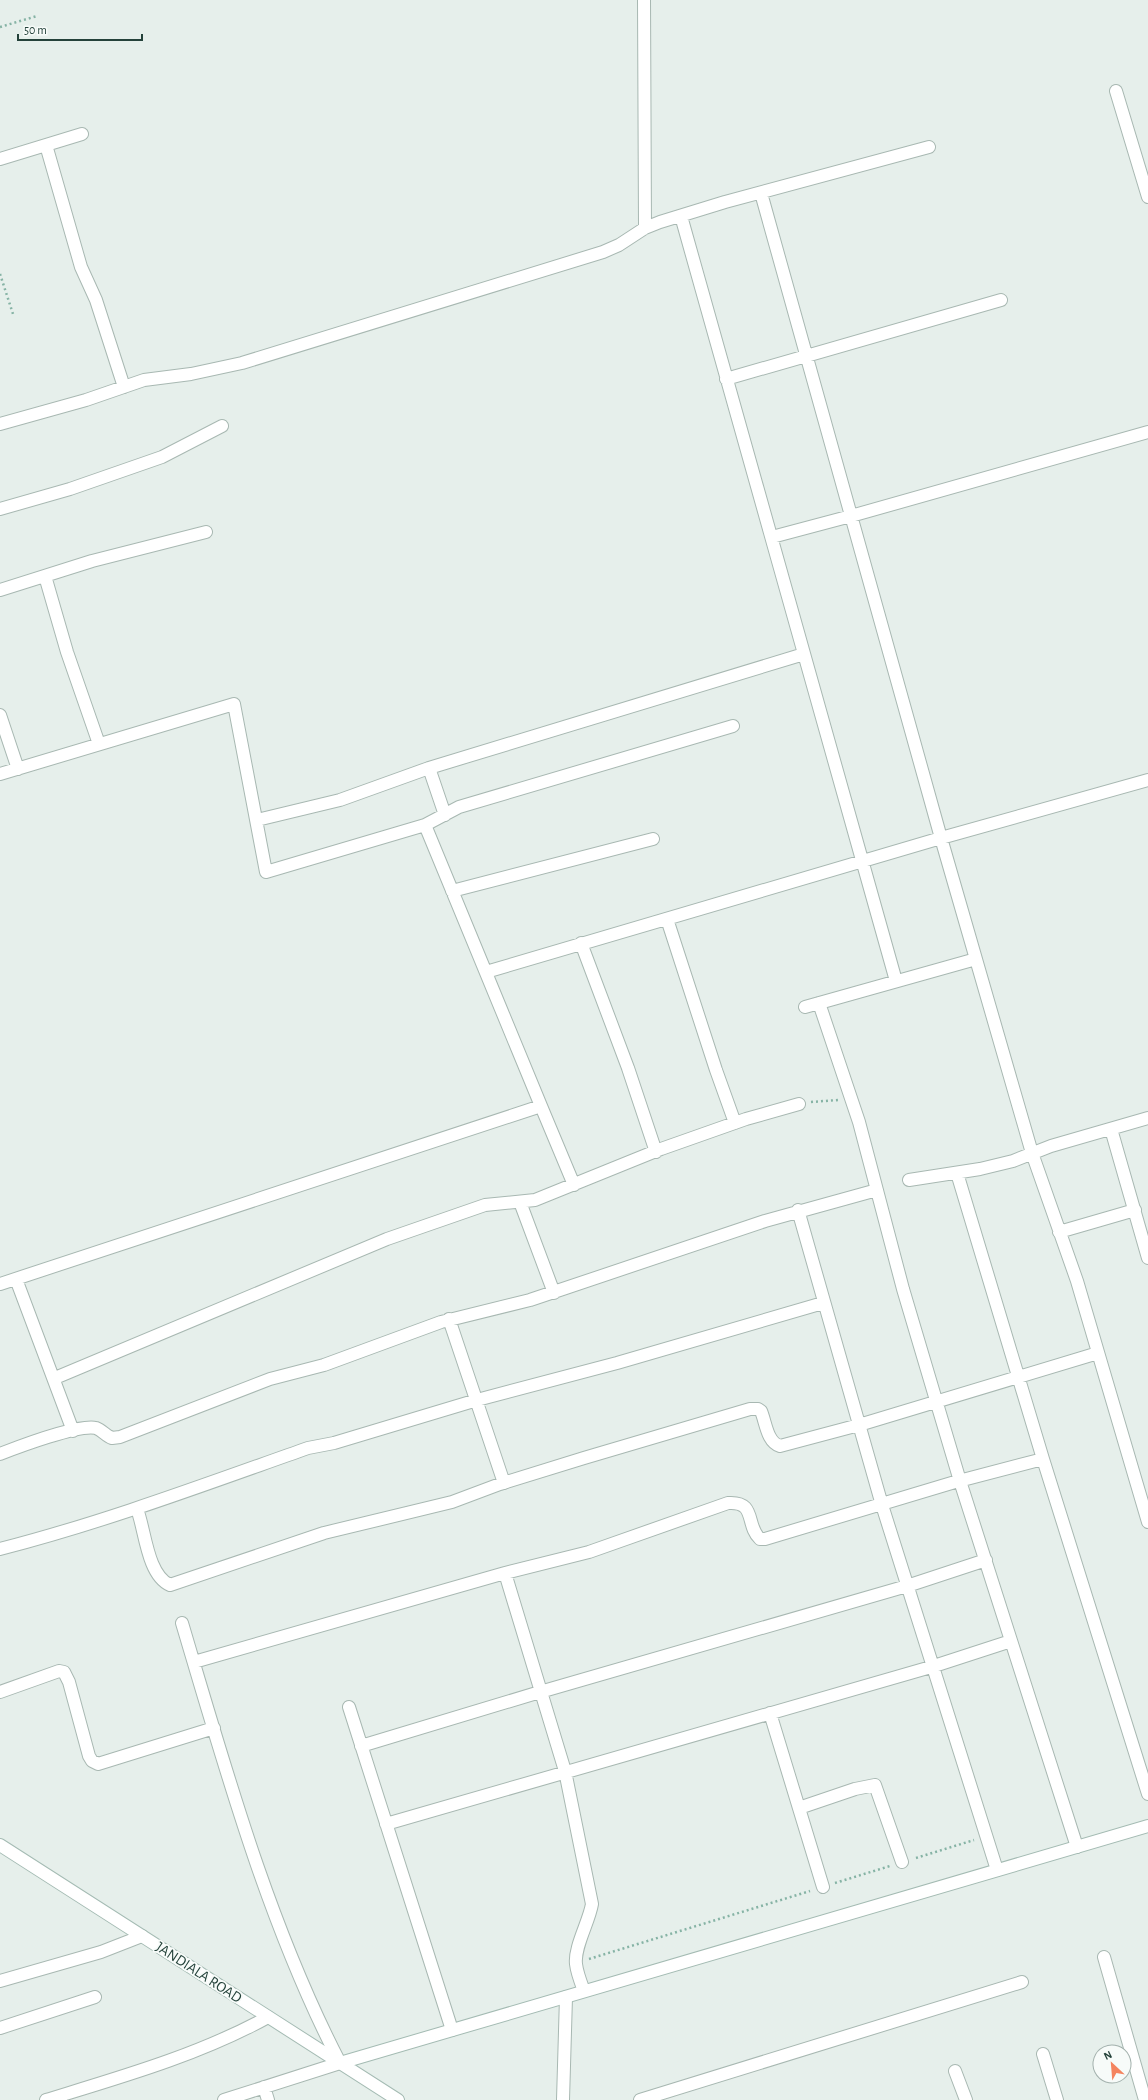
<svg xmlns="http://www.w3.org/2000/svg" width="1148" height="2100" font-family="'Alegreya Sans',sans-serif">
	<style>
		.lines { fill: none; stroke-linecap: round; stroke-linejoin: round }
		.street-casing { stroke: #a8b8b2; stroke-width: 14 }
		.secondary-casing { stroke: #a4bbb3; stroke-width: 14 }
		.path { stroke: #86b3a5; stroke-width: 2.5; stroke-dasharray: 2 3; stroke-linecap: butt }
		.street { stroke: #fff; stroke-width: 12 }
		.secondary { stroke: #fff; stroke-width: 12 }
		.labels { text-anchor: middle; stroke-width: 3.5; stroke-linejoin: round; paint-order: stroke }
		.street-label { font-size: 15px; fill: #24423a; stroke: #f7fbf9 }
	</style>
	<rect width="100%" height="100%" fill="#e6efeb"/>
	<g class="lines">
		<defs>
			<path id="street" d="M644 0 645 228
				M1116 91 1148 197
				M46 145 81 267 96 300 124 387
				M0 159 82 134
				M761 193 941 838 1032 1153 1077 1281 1148 1522
				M681 216 896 981
				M726 379 1001 300
				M0 424 86 400 144 380 191 374 242 363 603 252 619 245 645 228 660 222 725 202 929 147
				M0 509 70 489 162 457 222 426
				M772 537 851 516 1148 432
				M45 576 67 652 99 744
				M0 590 92 561 206 532
				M0 715 18 769
				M429 768 445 815
				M0 774 234 704 266 872 425 825 541 1106 0 1284
				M257 820 340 800 429 768 804 654
				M425 825 459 807 733 726
				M452 891 653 839
				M667 919 716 1070 735 1123
				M581 943 628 1068 656 1152
				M486 972 941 838 1148 780
				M819 1003 859 1122 903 1289 960 1481 1077 1847
				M805 1007 976 959
				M541 1106 574 1185
				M1111 1129 1148 1258
				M957 1173 1043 1459 1148 1794
				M909 1180 980 1169 1013 1161 1051 1146 1148 1118
				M520 1202 554 1293
				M798 1210 882 1505 997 1870
				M1059 1232 1135 1210
				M16 1279 73 1431
				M449 1319 504 1483
				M55 1378 387 1239 485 1205 535 1200 661 1149 746 1119 799 1104
				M0 1454C18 1447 79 1424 96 1428 102 1430 106 1436 112 1438L120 1437 270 1379 324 1365 441 1322 530 1300 765 1221 877 1190
				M137 1509C145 1529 147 1575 170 1585L324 1533 452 1502 500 1484 584 1458 750 1409H758L761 1411C766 1423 767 1442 780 1446L859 1425 1098 1353
				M0 1549C105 1522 206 1484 308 1448L334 1443 477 1400 617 1363 823 1303
				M505 1573 565 1771 592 1904C589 1922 574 1947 576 1964 577 1973 581 1983 584 1991
				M182 1623C226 1771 269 1926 340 2063L224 2100
				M194 1662 505 1573 589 1552 728 1503C757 1501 745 1525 760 1539H765L955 1482 1043 1459
				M0 1692 59 1671 64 1672 69 1682 89 1756 92 1761 98 1764 214 1728
				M349 1707 452 2030
				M770 1713 823 1887
				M361 1746 540 1692 907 1586 986 1560
				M799 1808 855 1789 875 1785 902 1862
				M386 1824 931 1667 1011 1641
				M1104 1957 1145 2100
				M0 1981 101 1952 142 1936
				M0 2028 95 1997
				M1043 2054 1057 2100
				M955 2071 966 2100
				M264 2087 268 2100
				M46 2100C121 2077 199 2055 268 2017
				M563 2100 566 1997
				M640 2100 1022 1982"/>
			<path id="secondary" d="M0 1845 398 2100
				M340 2063 1148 1826"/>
		</defs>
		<use href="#street" class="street-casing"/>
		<use href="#secondary" class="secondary-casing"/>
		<path class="path" d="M0 27 37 16
			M0 274 13 314
			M811 1102 838 1100
			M916 1858 974 1840
			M835 1883 890 1866
			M589 1959 810 1891"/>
		<use href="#street" class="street"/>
		<use href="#secondary" class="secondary"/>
	</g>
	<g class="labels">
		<g class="street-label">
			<text transform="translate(199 1972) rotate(33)" y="5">JANDIALA ROAD</text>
		</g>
	</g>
	<g transform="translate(1112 2064) rotate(334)"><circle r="19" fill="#f7fbf9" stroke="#a3b1ad"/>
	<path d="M0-3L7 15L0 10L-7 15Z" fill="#f4845f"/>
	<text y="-6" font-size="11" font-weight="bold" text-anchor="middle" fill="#24423a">N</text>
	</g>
	<path d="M18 34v6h124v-6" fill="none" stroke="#24423a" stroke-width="2"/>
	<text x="24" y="34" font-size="12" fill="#24423a" stroke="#f7fbf9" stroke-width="3" paint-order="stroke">50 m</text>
</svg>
